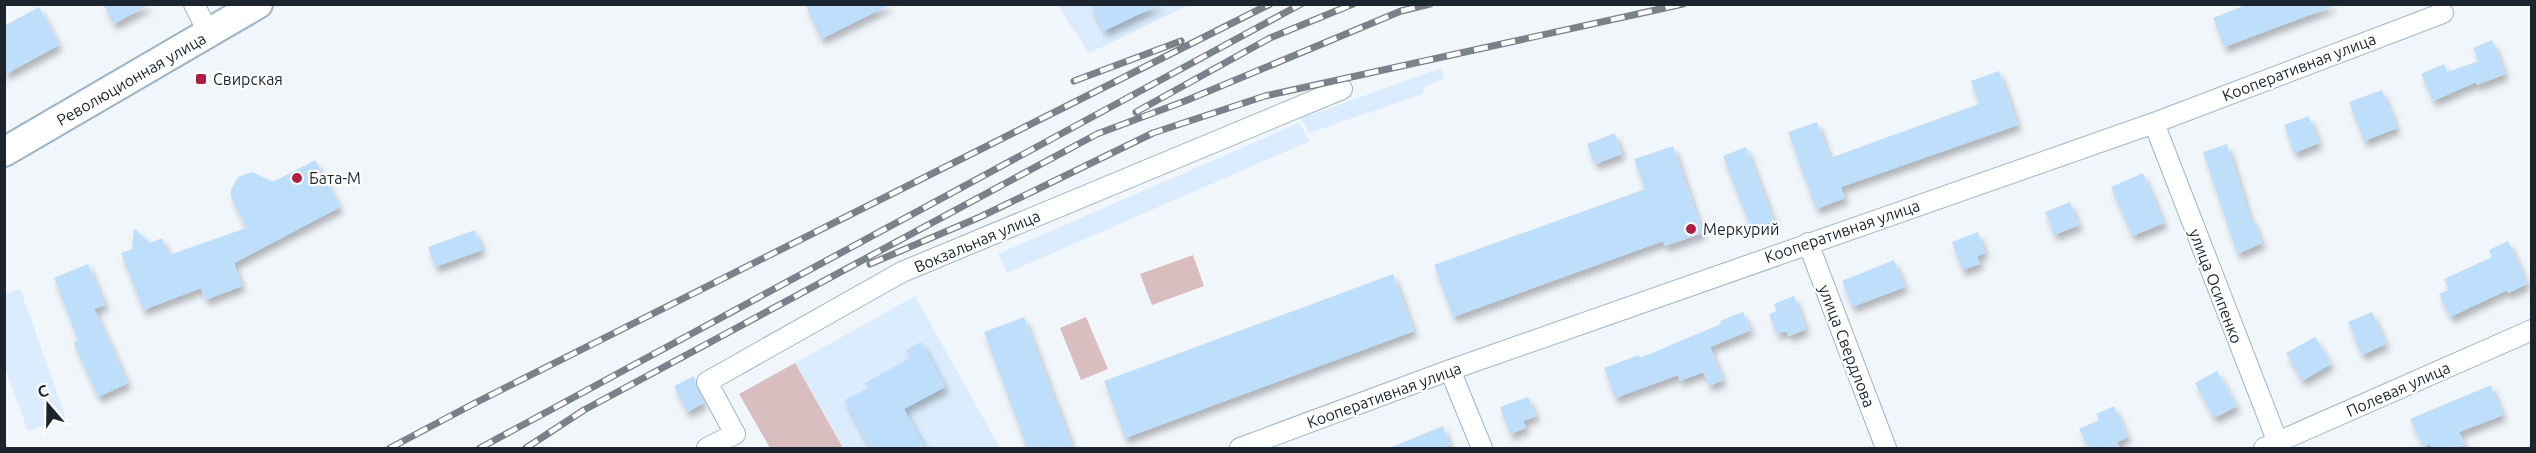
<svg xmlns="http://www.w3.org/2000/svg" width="2536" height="453" font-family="Ubuntu,sans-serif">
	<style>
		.built { fill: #daecfd }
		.green { fill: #dabdbf }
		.building { fill: #bedffc; filter: url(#shadow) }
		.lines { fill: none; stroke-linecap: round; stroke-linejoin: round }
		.minor-casing { stroke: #9db5ca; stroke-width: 22 }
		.secondary-casing { stroke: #9db5ca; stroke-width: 32 }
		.minor { stroke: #fff; stroke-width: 20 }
		.secondary { stroke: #fff; stroke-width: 28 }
		.rail-casing { stroke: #7a8188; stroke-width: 7 }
		.rail { stroke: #fff; stroke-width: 4.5; stroke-dasharray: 14; stroke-linecap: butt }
		.poi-dot { fill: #b11e43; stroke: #fff; stroke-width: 2 }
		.labels { text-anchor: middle; stroke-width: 4.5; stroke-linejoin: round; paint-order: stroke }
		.street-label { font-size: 16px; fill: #1c252d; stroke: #fff }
		.poi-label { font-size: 16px; fill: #1c252d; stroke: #fff; text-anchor: start }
	</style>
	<defs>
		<filter id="shadow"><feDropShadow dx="3.5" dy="6" stdDeviation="3" flood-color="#0004"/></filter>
	</defs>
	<rect width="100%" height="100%" fill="#f1f6fb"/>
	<path class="built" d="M1057 5H1189L1089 53Z
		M1441 68 1443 79 1424 87 1423 94 1309 133 1298 113 1307 109 1311 115Z
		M1299 123 1310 141 1007 273 998 254Z
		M20 289 66 418 28 431 4 365 5 294Z
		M915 296 1000 448H843L795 363Z"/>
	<path class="green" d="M1193 255 1204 286 1152 305 1140 274Z
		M1086 317 1108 369 1081 380 1060 328Z
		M795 363 843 448H770L739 394Z"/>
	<path class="building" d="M103 4H150L114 24Z
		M805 4H891L821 39Z
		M1091 4H1160L1104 31Z
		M2248 4H2332L2333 6 2224 47 2213 18Z
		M39 7 59 45 4 75V26Z
		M2492 40 2505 74 2477 85 2476 82 2433 101 2421 74 2444 64 2447 72 2479 61 2473 48Z
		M1999 71 2018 125 1841 187 1845 198 1816 209 1788 132 1817 122 1830 158 1979 104 1971 81Z
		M2382 90 2397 128 2364 141 2349 102Z
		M2309 116 2319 143 2294 153 2284 125Z
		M1615 133 1622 154 1595 164 1587 144Z
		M2227 144 2251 221 2253 220 2262 243 2237 254 2203 152Z
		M1673 146 1703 233 1665 246 1663 241 1453 317 1434 265 1645 189 1634 159Z
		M1746 147 1774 221 1751 229 1723 156Z
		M315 160 340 207 234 263 242 286 205 300 201 288 143 310 121 253 132 249 134 228 150 243 162 238 169 255 246 228 231 196V190L238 177 252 172 273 182Z
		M2143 173 2164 223 2132 236 2111 187Z
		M2070 202 2079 225 2054 235 2045 212Z
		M475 230 482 250 435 267 428 247Z
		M1978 232 1985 253 1977 256 1980 264 1962 270 1952 242Z
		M2508 241 2527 284 2508 293 2507 290 2450 317 2439 294 2449 290 2444 279 2492 257 2489 250Z
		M1894 260 1905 287 1852 307 1842 281Z
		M88 264 105 305 94 309 128 383 98 397 73 342 78 340 54 278Z
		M1393 274 1414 331 1125 438 1104 381Z
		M1794 296 1806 329 1789 336 1786 331 1777 334 1769 314 1777 311 1774 304Z
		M1743 312 1751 330 1710 347 1723 380 1709 386 1703 372 1680 381 1678 375 1615 398 1604 368 1639 355 1640 358 1721 324 1720 321Z
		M2372 312 2386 344 2362 355 2348 322Z
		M1024 317 1073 448H1027L984 332Z
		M2315 337 2331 364 2302 381 2286 353Z
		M921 342 945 387 904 409 925 448H871L845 400 868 388 865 383 910 358 906 350Z
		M2217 371 2237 406 2214 418 2195 383Z
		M694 376 696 387 704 403 687 412 674 386Z
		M2491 385 2503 415 2459 432 2465 445 2456 448H2432L2430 444 2423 447 2410 419Z
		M1528 397 1536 416 1523 421 1526 428 1510 434 1500 407Z
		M2114 406 2128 437 2117 442 2120 448H2088L2079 429 2099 420 2096 414Z
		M1443 426 1450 445 1441 448H1389Z"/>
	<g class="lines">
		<defs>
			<path id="minor" d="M194 4 209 34
				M2154 123 2280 448
				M1808 243 1886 448
				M1450 370 1482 448
				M707 448 735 434 707 382 902 272 1342 89
				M1240 448 1450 370 2154 123 2443 13
				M2264 448 2532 330"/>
			<path id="secondary" d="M4 152 258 4"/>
		</defs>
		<use href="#minor" class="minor-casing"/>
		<use href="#secondary" class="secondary-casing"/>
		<use href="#minor" class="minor"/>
		<use href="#secondary" class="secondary"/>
		<defs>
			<path id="rail" d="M1074 81 1181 41
				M1136 112 1270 38 1353 4
				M870 264 980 217 1153 133 1265 96 1683 4
				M390 448 475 403 1270 4
				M480 448 1301 4
				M526 448 584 410 1097 134 1185 101 1401 11 1430 4"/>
		</defs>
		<use href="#rail" class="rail-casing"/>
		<use href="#rail" class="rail"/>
	</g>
	<g class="poi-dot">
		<rect x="195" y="73" width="12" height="12" rx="3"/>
		<circle cx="297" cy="178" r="6"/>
		<circle cx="1691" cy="229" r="6"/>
	</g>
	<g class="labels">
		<g class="street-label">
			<text transform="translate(2299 67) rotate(-21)" y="6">Кооперативная улица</text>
			<text transform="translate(131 79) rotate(-30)" y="6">Революционная улица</text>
			<text transform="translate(1842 231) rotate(-19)" y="6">Кооперативная улица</text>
			<text transform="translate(977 241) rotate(-23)" y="6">Вокзальная улица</text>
			<text transform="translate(2216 286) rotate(69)" y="6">улица Осипенко</text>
			<text transform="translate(1847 346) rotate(69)" y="6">улица Свердлова</text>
			<text transform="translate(2398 389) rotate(-24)" y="6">Полевая улица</text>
			<text transform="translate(1384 395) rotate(-20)" y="6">Кооперативная улица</text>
		</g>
		<g class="poi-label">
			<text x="213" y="85">Свирская</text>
			<text x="309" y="184">Бата-М</text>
			<text x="1703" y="235">Меркурий</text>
		</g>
	</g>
	<rect width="2536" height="453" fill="none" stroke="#1c252d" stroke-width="12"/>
	<g transform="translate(48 405) rotate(340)" stroke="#ffffff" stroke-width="4.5" paint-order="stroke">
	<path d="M0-4.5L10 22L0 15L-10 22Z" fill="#1c252d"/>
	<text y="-9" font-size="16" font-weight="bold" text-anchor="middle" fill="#1c252d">С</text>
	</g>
</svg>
